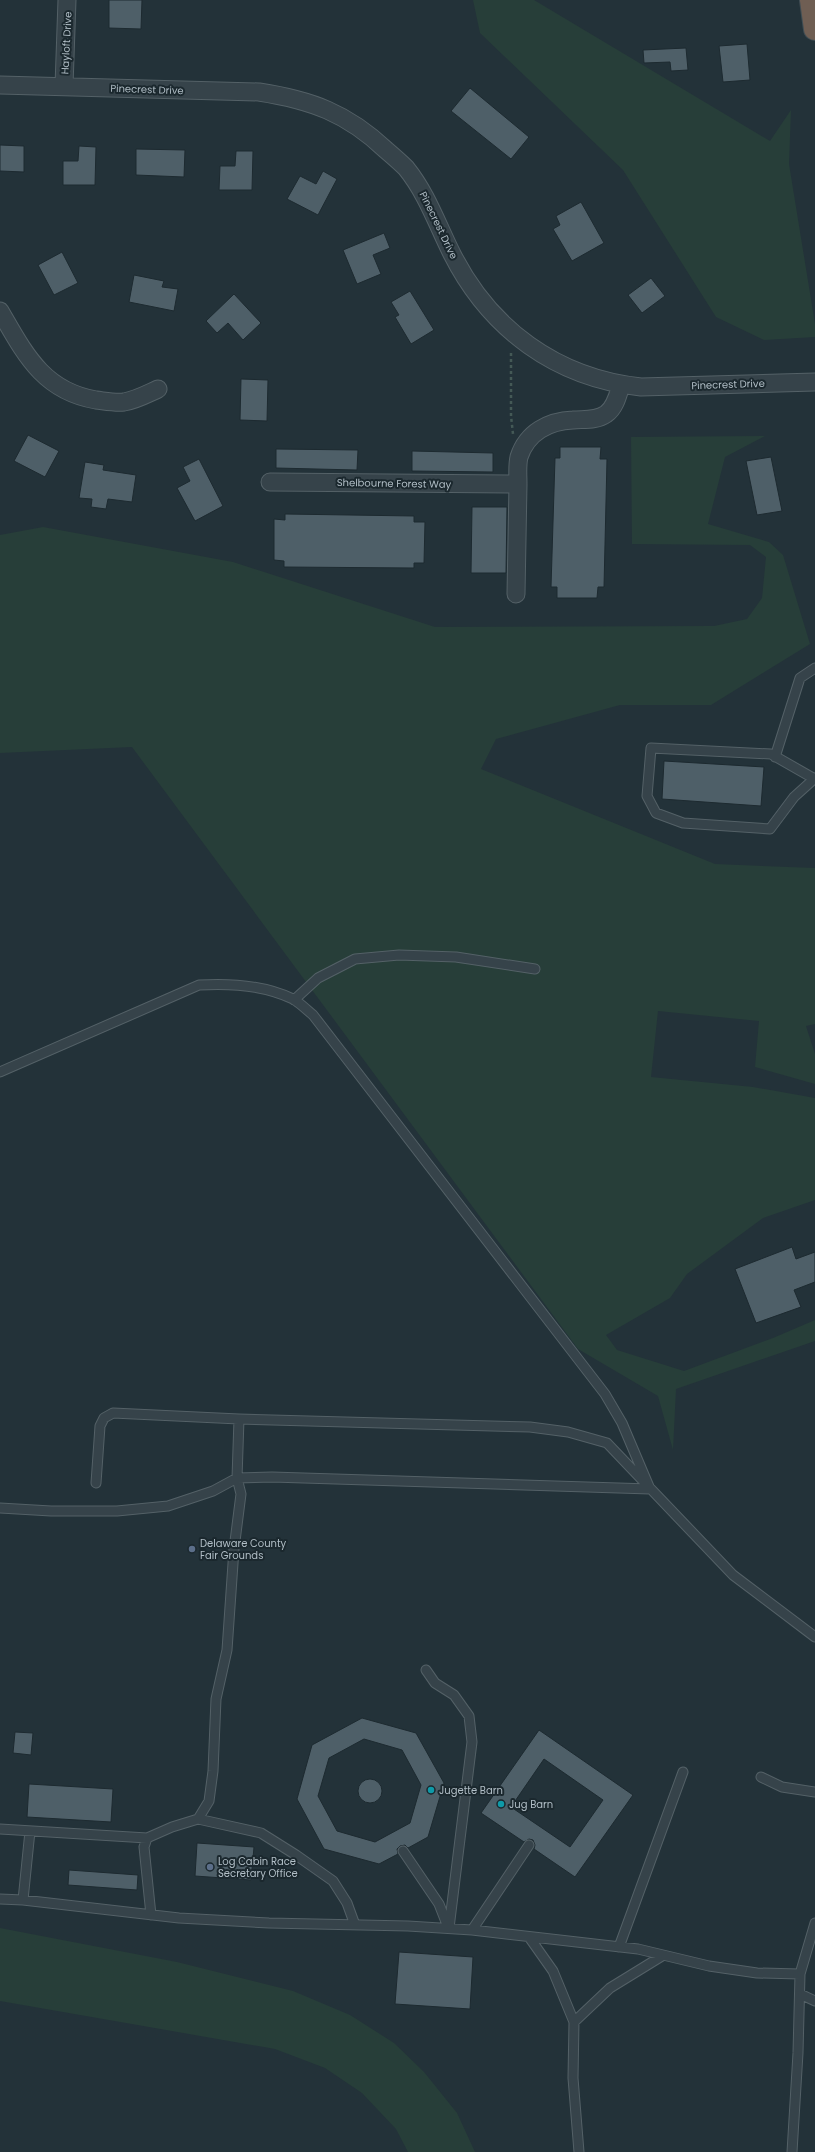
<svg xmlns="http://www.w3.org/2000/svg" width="815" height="2152" font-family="Poppins,sans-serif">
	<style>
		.green { fill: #273e39 }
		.building { fill: #4e5f68; stroke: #1d2a30; fill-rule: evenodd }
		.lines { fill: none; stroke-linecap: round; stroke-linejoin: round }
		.lane-casing { stroke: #546167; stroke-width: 11 }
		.street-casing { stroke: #546167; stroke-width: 19 }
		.highway-casing { stroke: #414e54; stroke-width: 24 }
		.path { stroke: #445956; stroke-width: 2.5; stroke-dasharray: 3 3; stroke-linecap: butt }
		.lane { stroke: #36434a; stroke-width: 9 }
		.street { stroke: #36434a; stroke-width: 17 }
		.highway { stroke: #6f5e53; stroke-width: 22 }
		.service-dot { fill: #5c6f8a; stroke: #1b282e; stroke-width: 1.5 }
		.culture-dot { fill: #0f9aa8; stroke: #1b282e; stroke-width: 1.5 }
		.labels { text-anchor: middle; stroke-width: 4; stroke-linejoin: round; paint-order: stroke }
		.street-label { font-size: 10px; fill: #b1bec6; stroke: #1b282e }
		.poi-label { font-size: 10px; fill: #b1bec6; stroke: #1b282e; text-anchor: start }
	</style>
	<rect width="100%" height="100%" fill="#233239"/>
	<path class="green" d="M473 0H534L770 141 791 110 789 164 815 324V337L764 340 716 317 623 170 480 33Z
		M765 436 725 457 708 524 769 542 783 555 810 644 711 705H620L496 739 481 769 715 864 815 868V1024L806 1026 815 1054V1084L755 1067 759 1021 658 1011 651 1077 753 1087 815 1098V1200L763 1218 687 1274 670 1298 606 1335 617 1350 684 1371 773 1338 815 1320V1341L676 1389 673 1450 658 1396 578 1349 132 747 0 753V535L43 527 233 562 435 627 714 626 747 619 762 598 766 557 750 545 632 544 631 437Z
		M0 1928 177 1962 293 1991 350 2015 394 2043 424 2072 457 2113 475 2152H408L396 2129 362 2093 325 2068 275 2049 0 2001Z"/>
	<path class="building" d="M109 0H142L141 29 109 28Z
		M747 44 750 80 723 82 719 46Z
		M686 48 688 70 671 71 670 62 644 63 643 50Z
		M470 88 529 137 511 159 451 111Z
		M0 145 24 146V172L0 171Z
		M79 146 96 147 95 185H63V161H78Z
		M136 149 185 150 184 177 136 175Z
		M236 151H253L252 190H219L220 166H235Z
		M323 171 337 179 318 215 287 199 300 176 316 184Z
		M581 202 604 243 572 261 553 229 560 225 556 216Z
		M384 233 390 248 373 255 381 274 357 284 343 250Z
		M62 252 78 283 54 295 38 265Z
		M134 275 164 281 162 287 178 289 174 311 129 302Z
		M651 278 665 296 642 313 628 295Z
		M410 291 434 330 411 344 395 317 399 315 391 302Z
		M234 294 261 323 243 340 228 323 217 333 206 321Z
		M241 379 268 380 267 421 240 420Z
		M28 435 59 451 45 477 14 461Z
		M560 447H601L600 459H607L604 587H598L597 598H557V587H551L555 458H560Z
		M276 449 358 450 357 470 276 468Z
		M412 451 493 453V472L412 471Z
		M771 457 782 511 757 515 746 461Z
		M199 459 223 506 195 521 177 488 190 481 183 467Z
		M85 462 104 465 103 470 136 475 132 502 108 499 106 509 91 507 92 499 79 498Z
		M472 507H507L506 573H471Z
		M285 514 414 516V522H425L424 563H414V568L284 567V561L274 560V519L285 520Z
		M664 761 764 767 761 806 662 799Z
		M792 1247 796 1259 815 1252V1282L794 1290 801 1307 756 1323 735 1269Z
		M362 1718 416 1733 444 1783 428 1837 408 1848 405 1845 400 1846 397 1849 398 1854 379 1864 324 1849 297 1799 312 1745ZM364 1739 402 1750 421 1785 410 1823 375 1842 337 1831 318 1796 329 1758Z
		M539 1730 633 1795 575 1877 534 1849 535 1845 533 1840 529 1839 524 1842 481 1813ZM544 1759 603 1800 570 1847 511 1807Z
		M15 1732 33 1733 31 1755 13 1753Z
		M358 1791a12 12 0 1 1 24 0a12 12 0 1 1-24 0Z
		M29 1784 113 1789 111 1822 27 1817Z
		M197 1843 254 1847 251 1880 195 1876Z
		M69 1870 138 1875 137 1890 68 1885Z
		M399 1952 473 1957 470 2009 395 2004Z"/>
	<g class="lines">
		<defs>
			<path id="lane" d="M775 757 800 678 815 668
				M813 778 771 754 651 748 647 796 656 813 683 823 770 829 794 797 815 778
				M294 1000 318 978 355 959 399 955 456 957 535 969
				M0 1072 199 985C231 983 264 985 293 999 300 1003 307 1010 313 1015L605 1394 622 1423 650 1489 272 1477 237 1478 213 1491 168 1506 117 1511H51L0 1508
				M96 1483 100 1426 104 1418 113 1413 239 1419 530 1427 568 1432 607 1443 733 1575 815 1637
				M426 1670 435 1683 454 1695 469 1716 472 1742 449 1928
				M761 1777 782 1787 815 1792
				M198 1819 261 1833 296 1855 333 1881 347 1903 355 1925
				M0 1829 147 1838
				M403 1851 439 1904 448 1927
				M0 1899 23 1900 179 1918 269 1923 408 1926 472 1930 638 1949 709 1966 757 1973 800 1974
				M23 1900 30 1831
				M151 1915 144 1847 147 1838 172 1827 198 1819 209 1801 213 1771 216 1699 227 1650 234 1549 241 1494 237 1478 239 1419
				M472 1930 529 1845
				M529 1937 553 1971 574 2022 573 2078 579 2152
				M619 1947 683 1772
				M800 1994 815 2001
				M574 2022 610 1988 662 1956
				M792 2152 798 2053 800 1974 815 1923"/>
			<path id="street" d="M0 85 259 92C311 100 347 113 386 150 393 156 400 162 406 168 427 194 437 224 452 254 490 329 556 378 641 387L815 382
				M64 86 67 0
				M0 311C25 354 43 391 96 400 105 401 115 403 124 402 136 400 147 394 158 389
				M270 482 518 484C518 476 517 465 519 457 527 432 549 421 573 420 584 419 596 421 606 414 615 408 618 395 621 385
				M516 594 518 484"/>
			<path id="highway" d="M811 0 815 29"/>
		</defs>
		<use href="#lane" class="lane-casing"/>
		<use href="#street" class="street-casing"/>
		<use href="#highway" class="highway-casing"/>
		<path class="path" d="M511 353V416L513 434"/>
		<use href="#lane" class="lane"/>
		<use href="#street" class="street"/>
		<use href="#highway" class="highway"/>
	</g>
	<g class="service-dot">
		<circle cx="192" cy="1549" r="4"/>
		<circle cx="210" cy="1867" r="4"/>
	</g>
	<g class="culture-dot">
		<circle cx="431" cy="1790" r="4"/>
		<circle cx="501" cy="1804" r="4"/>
	</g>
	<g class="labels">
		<g class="street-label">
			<text transform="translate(66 43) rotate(-87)" y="4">Hayloft Drive</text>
			<text transform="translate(147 89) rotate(2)" y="4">Pinecrest Drive</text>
			<text transform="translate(439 225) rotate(64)" y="4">Pinecrest Drive</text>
			<text transform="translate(728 384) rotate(-2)" y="4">Pinecrest Drive</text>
			<text transform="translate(394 483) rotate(1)" y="4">Shelbourne Forest Way</text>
		</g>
		<g class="poi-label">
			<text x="200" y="1547">Delaware County<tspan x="200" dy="12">Fair Grounds</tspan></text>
			<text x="439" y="1794">Jugette Barn</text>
			<text x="509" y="1808">Jug Barn</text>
			<text x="218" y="1865">Log Cabin Race<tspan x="218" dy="12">Secretary Office</tspan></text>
		</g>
	</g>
</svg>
